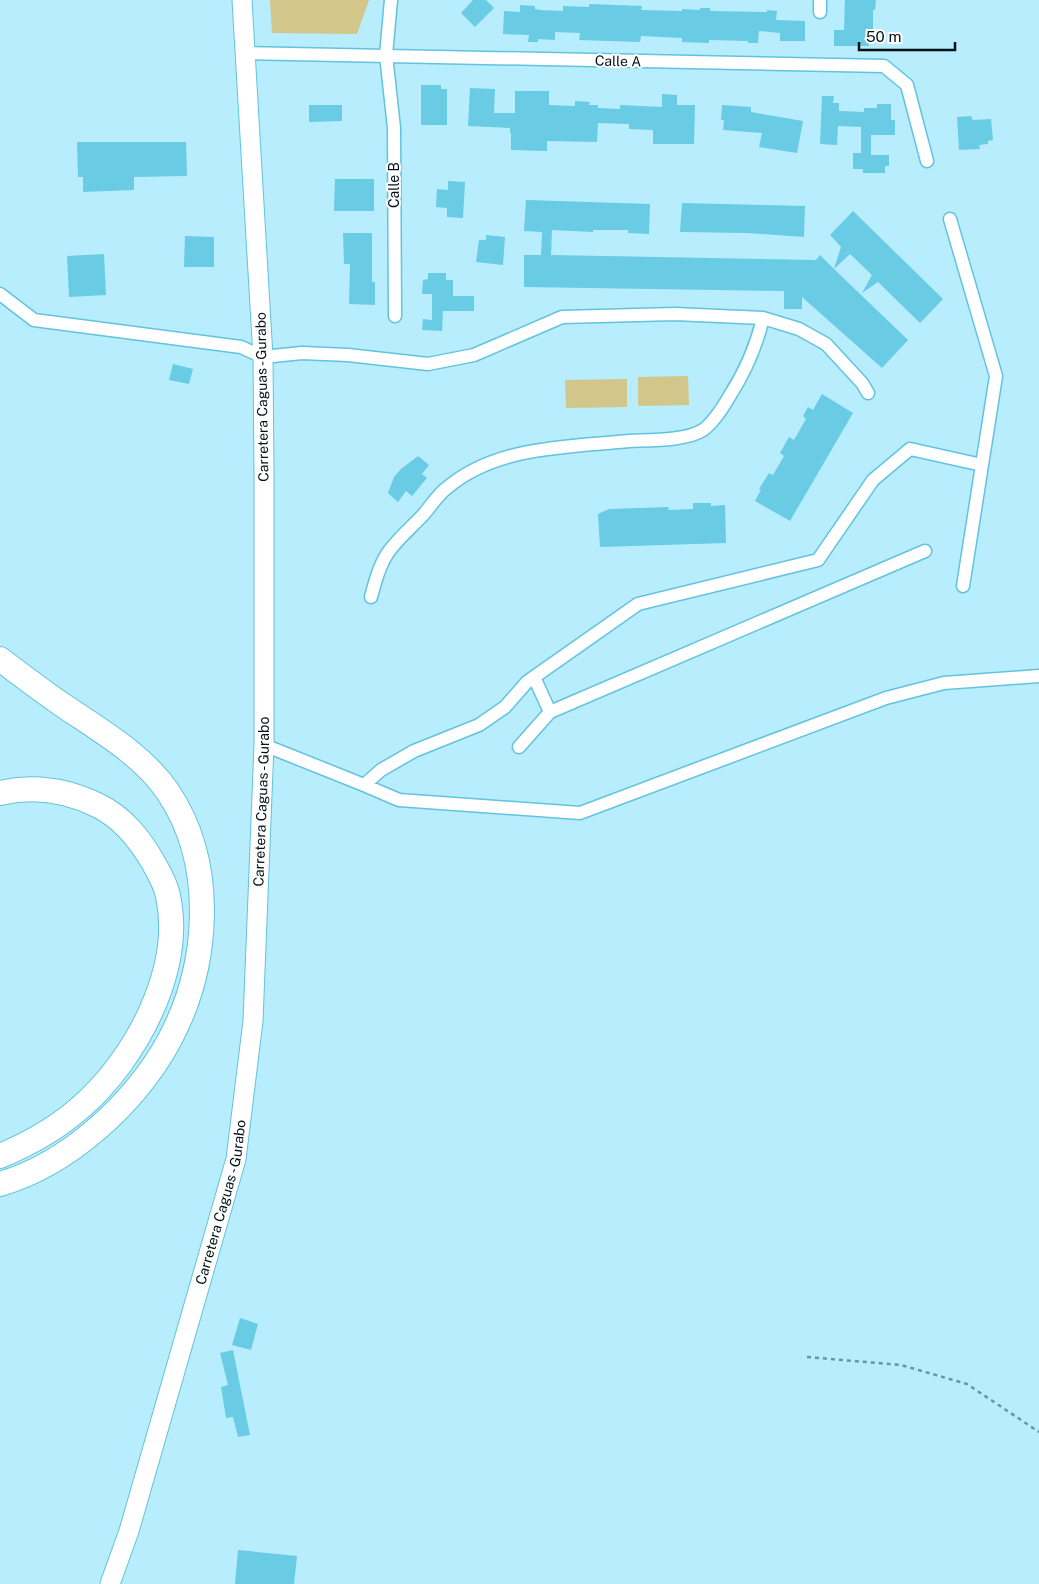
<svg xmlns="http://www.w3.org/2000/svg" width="1039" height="1584" font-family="'Public Sans',sans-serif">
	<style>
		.green { fill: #d2c68a }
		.building { fill: #6acbe5 }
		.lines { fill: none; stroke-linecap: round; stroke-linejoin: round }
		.street-casing { stroke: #62c3de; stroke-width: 15 }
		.secondary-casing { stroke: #62c3de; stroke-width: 21 }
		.highway-casing { stroke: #62c3de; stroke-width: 26 }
		.path { stroke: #6d939f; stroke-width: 2.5; stroke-dasharray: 4 4; stroke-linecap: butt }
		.street { stroke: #fff; stroke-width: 12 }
		.secondary { stroke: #fff; stroke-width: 19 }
		.highway { stroke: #fff; stroke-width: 24 }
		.labels { text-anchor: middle; stroke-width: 4; stroke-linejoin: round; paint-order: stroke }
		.street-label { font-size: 14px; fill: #001117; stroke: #fff }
	</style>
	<rect width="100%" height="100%" fill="#b7edfd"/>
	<path class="green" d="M270 0H369L357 34 272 33Z
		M688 376 689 405 638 406V377Z
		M627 379V407L566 408 565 380Z"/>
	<path class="building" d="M473 0H486L494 8 475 27 461 13Z
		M845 0H876L875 10H873V39H869V46H834V30H844Z
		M589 4 642 6 641 10 682 11V9L700 10V8H710V11L767 12V10L777 11 776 20 805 21V41H780V33L759 31 758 43H748V41L709 40V43L682 42V38L641 36 640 42 579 40 580 33 555 32V40L538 39V42H528L529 35 503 34 504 11 520 12V5L535 6V9L540 10 563 11V6L589 7Z
		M421 85H441V89H447V125H421Z
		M470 88 495 89 494 113H515V91H549V105L575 106V101L590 102 589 105H598V108L620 109V105L662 107V94L677 95V105H695L694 144H653V130L629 129V124L598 123 597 142 547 141V151L511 150V133H510V128L468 126Z
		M822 96H834L833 103H839V111L864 112V108H877V104H891V120H895V135H871V155H889V166H885V173H863V169H853V153H861V127L838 126 837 145 820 144Z
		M309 105H342V121L309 122Z
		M722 105 751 107V112L803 121 797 153 759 147 762 133 723 130 724 120H721Z
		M971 116 973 120 991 119 993 140 988 141V144L979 145 980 149 959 150 957 117Z
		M77 142H186L187 176 134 177V190L83 192V177H78Z
		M335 179H374V211H334Z
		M448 181 465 182 463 218 447 217V208L436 207 437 189 448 190Z
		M526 200 650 204 649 234 628 233V230H593V232L552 230 551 255 816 260 820 255 834 269 841 247 830 235 853 211 943 299 920 323 878 282 862 293 872 275 850 254 834 269 908 340 882 368 802 297V309H784V291L524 287V255H541L542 232 524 231Z
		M682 203 805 206 804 237 747 233 680 232Z
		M343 233H372V282H375V305L349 304 350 264H344Z
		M486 235 505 237 503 265 476 262 479 240H486Z
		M185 236 214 237V267H184Z
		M104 254 106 295 69 297 67 256Z
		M428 273H446V280H453V296H474V311H443L442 331 422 330 423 319 432 320V294H422L423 280 428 279Z
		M173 364 193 369 189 384 169 380Z
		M822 394 853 413 790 521 755 501 761 490 759 489 769 473 773 475 784 456 780 453 789 437 794 440 806 419 803 416 808 407 813 410Z
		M418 456 429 465 422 474 427 478 412 496 406 491 398 502 388 493 394 477 401 469Z
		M693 503H711V506L725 505 726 543 600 547 598 514 609 509 669 507 668 510 693 509Z
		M240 1318 258 1324 251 1350 232 1345Z
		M233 1350 250 1435 238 1437 233 1417 226 1418 221 1387 228 1385 220 1353Z
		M238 1550 297 1556 294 1584H235Z"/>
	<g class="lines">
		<defs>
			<path id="street" d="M391 0 386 55 394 128 395 316
				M820 0V12
				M244 53 884 66 907 85 927 161
				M950 219 996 376 963 586
				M0 294 34 320 241 347 263 357 302 353 348 355 428 364 474 355 562 317 675 314 763 318 799 329 826 344 862 383 868 393
				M371 597C375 582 379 567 387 554 397 539 411 528 423 515 431 506 438 494 448 487 497 446 568 447 629 441 649 440 686 441 703 430 714 422 722 409 729 397 745 372 756 348 763 318
				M534 677 550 712
				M264 745 364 785 399 800 580 813 886 698 944 683 1039 676
				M519 747 550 712 925 551
				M364 785 381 770 414 751 479 725 505 707 527 682 638 604 818 560 873 480 910 449 982 465"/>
			<g id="secondary">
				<path id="s1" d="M110 1584 129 1531 236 1159 253 1021 264 745V475L263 357 242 0"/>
			</g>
			<path id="highway" d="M0 659C21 675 42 691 64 706 101 731 143 755 168 792 217 865 209 967 169 1041 135 1103 69 1164 0 1184
				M0 793C34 785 67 790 99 806 123 818 139 838 153 862 159 873 166 884 168 896 184 970 135 1060 81 1107 57 1128 29 1144 0 1156"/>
		</defs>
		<use href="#street" class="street-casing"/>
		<use href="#secondary" class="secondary-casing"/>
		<use href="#highway" class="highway-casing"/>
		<path class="path" d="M807 1357 901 1365 967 1384 1039 1432"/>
		<use href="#street" class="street"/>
		<use href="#secondary" class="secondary"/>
		<use href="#highway" class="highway"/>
	</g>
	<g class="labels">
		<g class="street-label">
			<text transform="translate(618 61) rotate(1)" y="5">Calle A</text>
			<text transform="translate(394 185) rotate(-90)" y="5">Calle B</text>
			<text transform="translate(262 397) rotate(-91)" y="5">Carretera Caguas - Gurabo</text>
			<text dy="5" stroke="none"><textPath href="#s1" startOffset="802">Carretera Caguas - Gurabo</textPath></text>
			<text dy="5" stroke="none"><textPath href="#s1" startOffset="398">Carretera Caguas - Gurabo</textPath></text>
		</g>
	</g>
	<path d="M859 42v8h96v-8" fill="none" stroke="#001117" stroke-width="2.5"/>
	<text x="866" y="42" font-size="15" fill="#001117" stroke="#ffffff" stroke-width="4" paint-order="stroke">50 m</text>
</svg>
